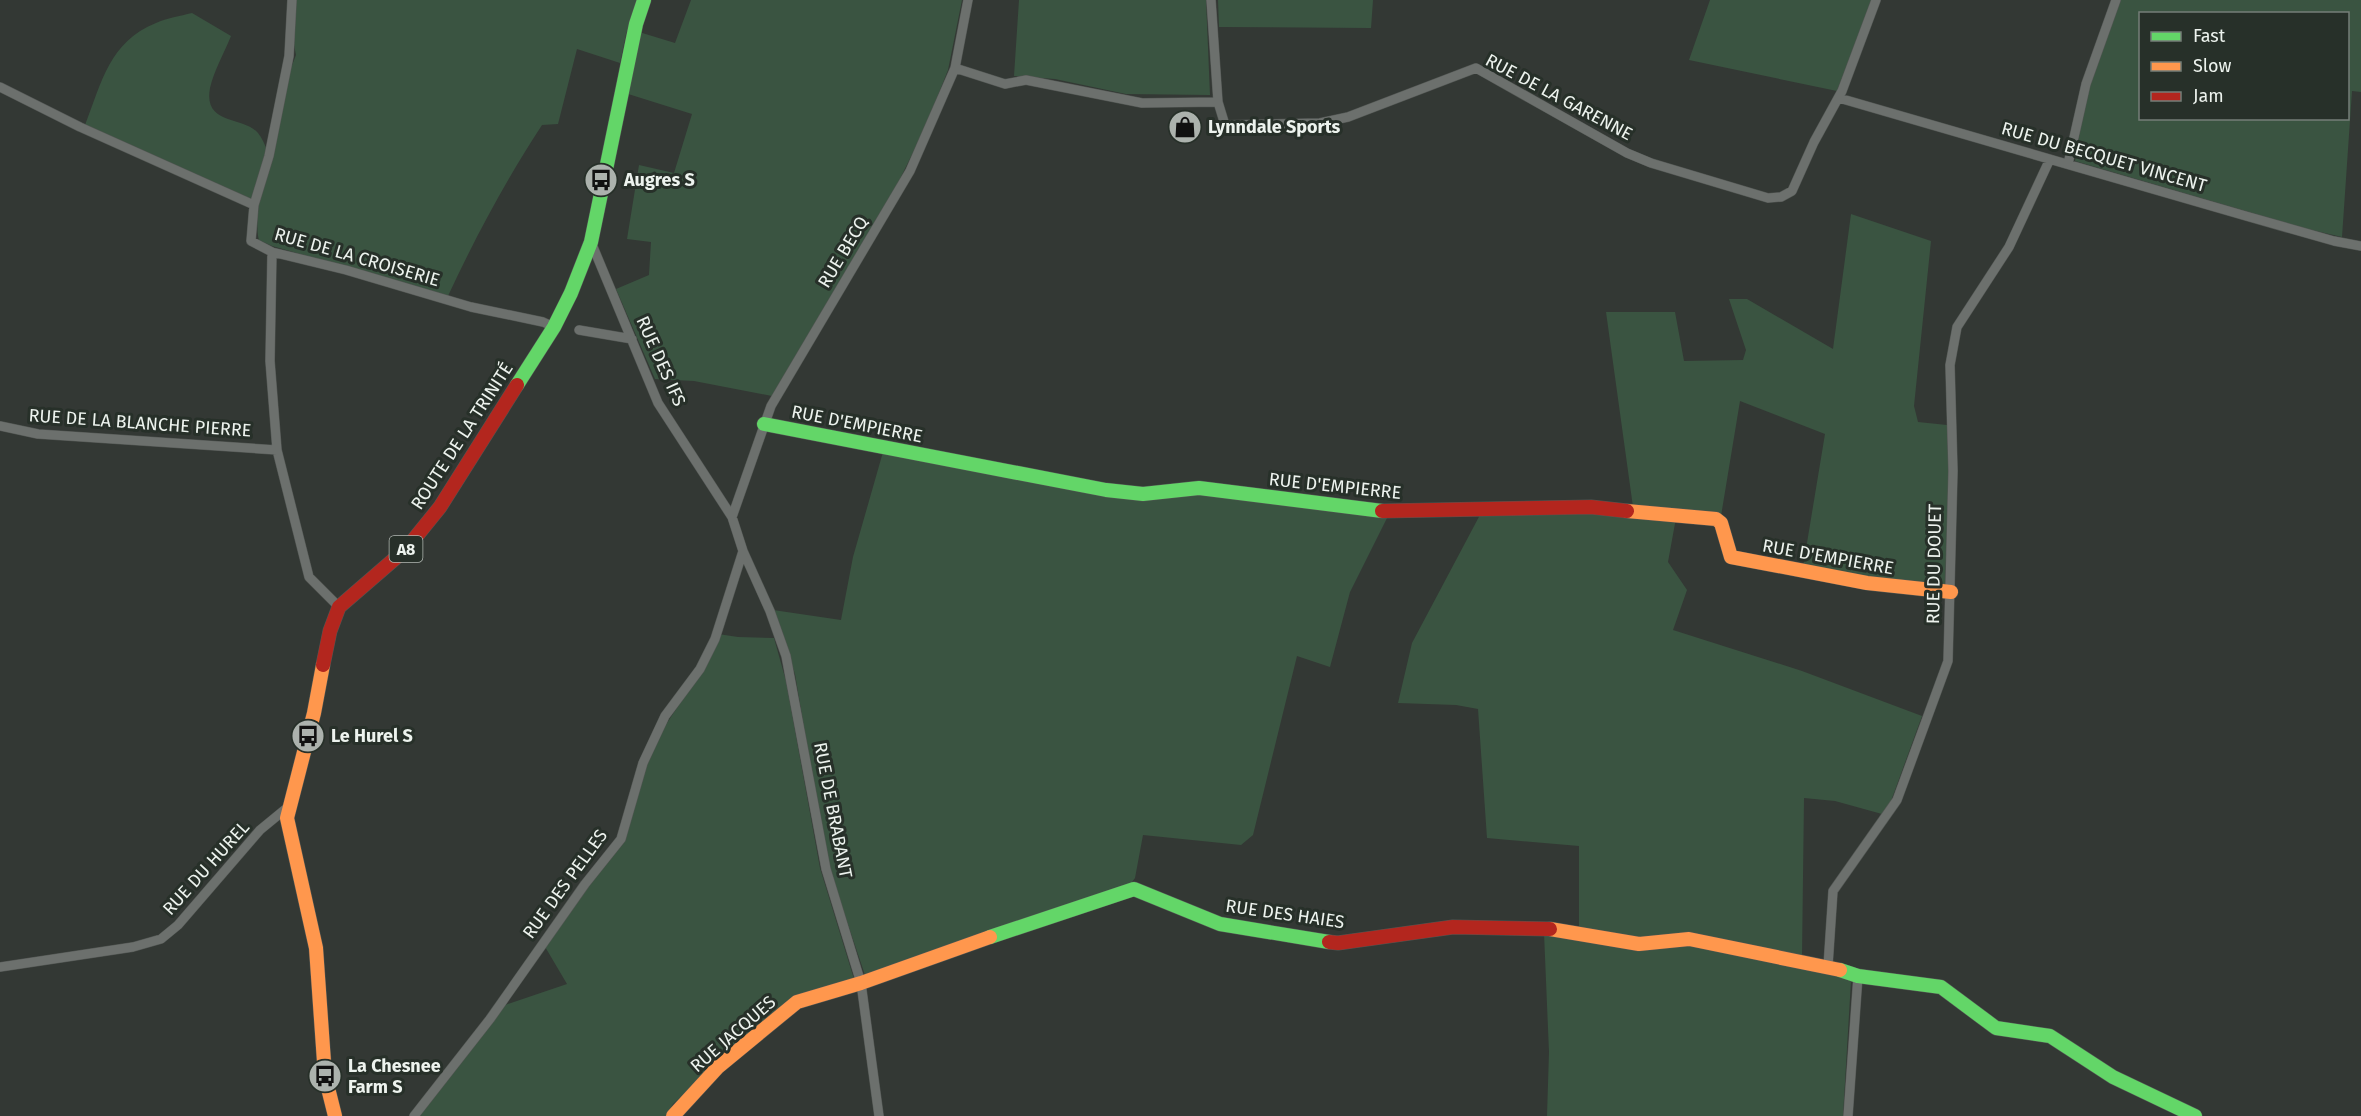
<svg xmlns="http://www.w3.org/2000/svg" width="2361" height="1116" font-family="'Fira Sans',sans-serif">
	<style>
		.green { fill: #3a5441; fill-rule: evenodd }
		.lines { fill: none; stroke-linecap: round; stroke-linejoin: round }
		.street-casing { stroke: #525653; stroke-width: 10 }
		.fast-casing { stroke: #525653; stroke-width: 15 }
		.slow-casing { stroke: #525653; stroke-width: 15 }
		.jam-casing { stroke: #525653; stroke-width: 15 }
		.street { stroke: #6c706d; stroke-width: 9 }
		.fast { stroke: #63d668; stroke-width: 14 }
		.slow { stroke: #ff974d; stroke-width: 14 }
		.jam { stroke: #b3261e; stroke-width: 14 }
		.labels { text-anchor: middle; stroke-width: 6; stroke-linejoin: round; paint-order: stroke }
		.shield { fill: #273029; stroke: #b2b8b3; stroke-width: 1.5 }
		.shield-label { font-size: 16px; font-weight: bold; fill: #edf3ee }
		.street-label { font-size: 18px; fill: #edf3ee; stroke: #273029 }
		.poi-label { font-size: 18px; font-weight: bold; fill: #edf3ee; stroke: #273029; text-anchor: start }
	</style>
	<rect width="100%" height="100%" fill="#333834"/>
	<path class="green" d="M296 0H638L626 34 620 63 577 49 558 124 542 125C506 180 476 236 448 296L272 246 259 240C250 213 281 107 289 73L296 55 293 40Z
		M691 0H962L948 70 925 128 897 185 772 396 694 381 655 379 616 289 649 275 651 242 627 239 639 165 674 173 692 114 625 93 639 32 675 43Z
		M1019 0H1206L1210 95 1126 94 1055 79 1014 76Z
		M1218 0H1373L1371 28 1219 27Z
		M1710 0H1872L1837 91 1689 60Z
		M2121 0H2361V92L2352 91 2342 237 2303 228 2075 161 2085 100 2105 35ZM2140 14H2348V118H2140Z
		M192 13 231 36C224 53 214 71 210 88 203 126 244 116 258 133 262 138 265 145 267 150L252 202 85 125C102 82 109 42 156 23 167 18 180 16 192 13Z
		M1851 214 1931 241 1914 406 1918 422 1947 425 1949 479 1945 586 1884 581 1803 567 1825 434 1740 401 1721 516 1633 507 1606 312H1675L1684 361 1743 360 1746 350 1729 299H1747L1833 349Z
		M883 452 1082 489 1195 493 1388 516 1350 592 1330 667 1297 656 1253 835 1241 845 1143 835 1135 878 1129 886 865 975 835 886 823 840 795 674 773 610 841 620 853 557Z
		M1529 510 1676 518 1668 562 1687 590 1673 630 1802 671 1922 716 1891 801 1882 814 1835 801 1804 798 1802 956 1638 939 1579 927V846L1487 838 1478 709 1456 705 1398 703 1412 643 1481 513Z
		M718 634 738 637 774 638 786 681 820 868 854 979 746 1036 673 1104 666 1116H419L505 1005 567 984 544 945 621 843 644 769 665 726 711 656Z
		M1544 933 1681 943 1822 968 1851 981 1843 1116H1547L1549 1052Z"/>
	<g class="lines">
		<defs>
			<path id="street" d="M292 0 289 56 269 156 254 205 251 241 272 252 346 270 471 307 543 322 554 327
				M1211 0 1218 102 1225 125 1320 123 1348 117 1476 68 1627 153 1651 163 1768 198 1781 197 1792 191 1814 142 1842 91 1876 0
				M955 68 1005 84 1026 80 1142 103 1218 102
				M0 87 80 127 254 205
				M1839 98 2246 216 2334 241 2361 246
				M2068 164 2086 84 2116 0
				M591 242 658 403 732 517 743 551 770 611 786 656 826 869 861 983 879 1116
				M272 252 270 361 277 450 309 577 339 607
				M579 330 632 339
				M0 426 38 434 277 450
				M732 517 771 406 910 171 955 68 968 0
				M1828 966 1833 891 1897 800 1948 661 1953 471 1950 365 1957 327 2009 247 2050 159
				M0 967 133 947 161 939 178 925 260 830 288 807
				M414 1116 490 1019 585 884 621 839 643 763 665 716 700 669 715 639 743 551
				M1848 1116 1858 976"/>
			<path id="fast" d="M517 385 554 327 571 293 591 242 636 24 644 0
				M764 424 1106 490 1143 494 1199 488 1382 511
				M990 937 1134 889 1220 924 1329 942
				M1840 970 1858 976 1941 987 1996 1028 2050 1036 2113 1077 2195 1116"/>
			<path id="slow" d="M1627 511 1716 519 1721 523 1731 557 1867 583 1951 592
				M323 665 314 713 287 818 316 948 325 1076 335 1116
				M1550 929 1639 944 1689 939 1840 970
				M673 1116 718 1067 797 1002 861 983 990 937"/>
			<path id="jam" d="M1382 511 1591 507 1627 511
				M323 665 330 631 339 607 406 549 440 507 517 385
				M1329 942 1338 943 1453 927 1550 929"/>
		</defs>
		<use href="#street" class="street-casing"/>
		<use href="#fast" class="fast-casing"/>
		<use href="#slow" class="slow-casing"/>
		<use href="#jam" class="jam-casing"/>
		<use href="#street" class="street"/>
		<use href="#fast" class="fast"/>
		<use href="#slow" class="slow"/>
		<use href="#jam" class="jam"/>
	</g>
	<defs>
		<symbol id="shop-disc" viewBox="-11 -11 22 22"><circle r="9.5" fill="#acb2ad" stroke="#273029"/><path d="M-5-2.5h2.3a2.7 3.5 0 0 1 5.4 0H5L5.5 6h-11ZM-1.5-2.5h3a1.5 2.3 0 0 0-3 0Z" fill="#111"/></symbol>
		<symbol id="bus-disc" viewBox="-11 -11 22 22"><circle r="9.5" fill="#acb2ad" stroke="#273029"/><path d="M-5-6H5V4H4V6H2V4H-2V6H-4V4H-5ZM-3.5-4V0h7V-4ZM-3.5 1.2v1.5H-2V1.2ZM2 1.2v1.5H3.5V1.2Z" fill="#111"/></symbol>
	</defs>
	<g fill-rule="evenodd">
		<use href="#shop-disc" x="1166" y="108" width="38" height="38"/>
		<use href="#bus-disc" x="582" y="161" width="38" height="38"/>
		<use href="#bus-disc" x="289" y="717" width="38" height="38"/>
		<use href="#bus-disc" x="306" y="1057" width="38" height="38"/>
	</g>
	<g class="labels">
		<rect class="shield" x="389.5" y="536" width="33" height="26" rx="4.5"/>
		<g class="shield-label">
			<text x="406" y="555">A8</text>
		</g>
		<g class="street-label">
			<text transform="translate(1559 97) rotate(28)" y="6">RUE DE LA GARENNE</text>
			<text transform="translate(2104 157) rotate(16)" y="6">RUE DU BECQUET VINCENT</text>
			<text transform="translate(843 252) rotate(-59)" y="6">RUE BECQ</text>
			<text transform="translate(357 257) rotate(16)" y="6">RUE DE LA CROISERIE</text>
			<text transform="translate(661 361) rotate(66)" y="6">RUE DES IFS</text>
			<text transform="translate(140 423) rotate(4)" y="6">RUE DE LA BLANCHE PIERRE</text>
			<text transform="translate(857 424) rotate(11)" y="6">RUE D'EMPIERRE</text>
			<text transform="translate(462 436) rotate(-57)" y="6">ROUTE DE LA TRINITÉ</text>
			<text transform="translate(1335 486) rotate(6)" y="6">RUE D'EMPIERRE</text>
			<text transform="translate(1828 557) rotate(10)" y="6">RUE D'EMPIERRE</text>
			<text transform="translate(1934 564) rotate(-89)" y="6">RUE DU DOUET</text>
			<text transform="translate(833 810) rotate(79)" y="6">RUE DE BRABANT</text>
			<text transform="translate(206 868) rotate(-48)" y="6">RUE DU HUREL</text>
			<text transform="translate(565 884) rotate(-54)" y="6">RUE DES PELLES</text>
			<text transform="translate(1285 914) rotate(8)" y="6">RUE DES HAIES</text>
			<text transform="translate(733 1034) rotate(-41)" y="6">RUE JACQUES</text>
		</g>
		<g class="poi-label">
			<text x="1208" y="133">Lynndale Sports</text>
			<text x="624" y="186">Augres S</text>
			<text x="331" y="742">Le Hurel S</text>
			<text x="348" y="1072">La Chesnee<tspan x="348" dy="21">Farm S</tspan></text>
		</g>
	</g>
	<rect x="2139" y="12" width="210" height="108" fill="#273029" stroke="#767e78" stroke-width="1.5"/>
	<rect x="2151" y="32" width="30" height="9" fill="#63d668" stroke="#767e78" stroke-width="1.5"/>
	<text x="2193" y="42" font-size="18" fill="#edf3ee">Fast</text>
	<rect x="2151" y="62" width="30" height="9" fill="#ff974d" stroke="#767e78" stroke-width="1.5"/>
	<text x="2193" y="72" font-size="18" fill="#edf3ee">Slow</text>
	<rect x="2151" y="92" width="30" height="9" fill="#b3261e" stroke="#767e78" stroke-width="1.5"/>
	<text x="2193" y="102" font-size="18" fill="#edf3ee">Jam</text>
</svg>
